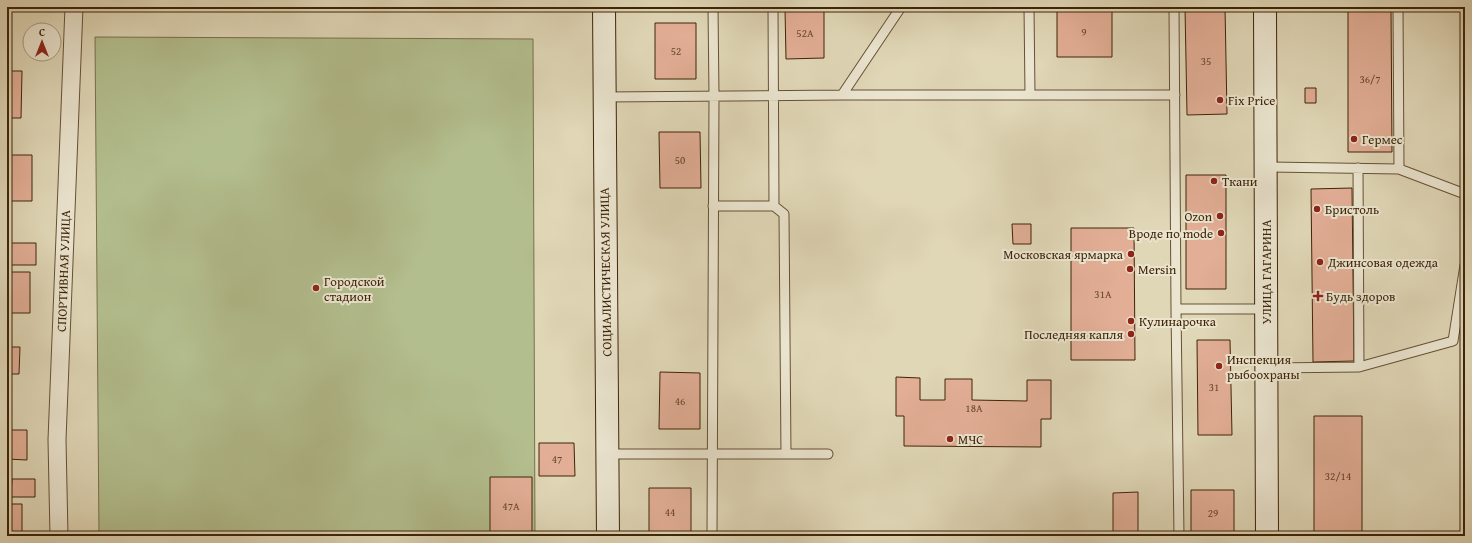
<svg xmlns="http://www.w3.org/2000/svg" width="1472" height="543" font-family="'Gentium Book Plus',serif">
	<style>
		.green { fill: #b3be8e; stroke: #78714b }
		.building { fill: #e2ae96; stroke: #3e2408 }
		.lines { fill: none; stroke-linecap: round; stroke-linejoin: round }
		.service-casing { stroke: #665134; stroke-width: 11 }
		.minor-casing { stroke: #665134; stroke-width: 19 }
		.secondary-casing { stroke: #3e2408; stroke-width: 24 }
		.service { stroke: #ebe5d0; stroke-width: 9 }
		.minor { stroke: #ebe5d0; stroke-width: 17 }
		.secondary { stroke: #ebe5d0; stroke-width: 22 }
		.poi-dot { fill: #8f2418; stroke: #ebe5d0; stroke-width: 1.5 }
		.labels { text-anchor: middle; stroke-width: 4; stroke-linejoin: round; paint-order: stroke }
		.number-label { font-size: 11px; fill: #67462c }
		.poi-label { font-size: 13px; fill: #3e2408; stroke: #ebe5d0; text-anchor: start }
		.street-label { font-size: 13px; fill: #3e2408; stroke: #ebe5d0 }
	</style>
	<rect width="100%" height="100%" fill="#e0d7b7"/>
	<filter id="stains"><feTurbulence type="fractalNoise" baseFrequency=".005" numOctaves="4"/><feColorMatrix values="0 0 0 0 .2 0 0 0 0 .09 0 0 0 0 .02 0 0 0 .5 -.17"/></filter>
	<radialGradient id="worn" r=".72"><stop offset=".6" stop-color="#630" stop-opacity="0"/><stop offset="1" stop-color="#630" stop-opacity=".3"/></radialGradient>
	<path class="green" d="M95 37 533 39 535 536H99Z"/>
	<path class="building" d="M1057 7H1112V57H1057Z
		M1185 7H1225L1227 114 1187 115Z
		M1348 7H1391L1392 152H1348Z
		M785 8H824V58L786 59Z
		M655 23H696V79H655Z
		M7 71H22L21 118H7Z
		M1305 88H1316V103H1305Z
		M659 132H700L701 188H660Z
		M7 155H32V201H7Z
		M1186 175H1226V289H1186Z
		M1352 188 1354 361 1313 362 1311 189Z
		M1012 224H1031V244H1013Z
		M1071 228H1134L1135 360H1071Z
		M7 243H36V265H7Z
		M7 272H30V313H7Z
		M1197 340H1230L1232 435H1198Z
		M7 347H20L19 374H7Z
		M660 372 700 373V429H659Z
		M896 377 920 378V400H945V379H972V400L1027 401V380H1051V419H1041V447L904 446V416H896Z
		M1314 416H1362V536H1314Z
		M7 430H27V460L7 459Z
		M539 443H574L575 476H539Z
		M490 477H532V536H490Z
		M12 479H35V497H11Z
		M649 488H691V536H649Z
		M1191 490H1234V536H1191Z
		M1138 492V536H1113V493Z
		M7 504H22V536H7Z"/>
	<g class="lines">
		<defs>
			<path id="service" d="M1029 7 1030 95
				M1174 7 1176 309
				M1398 7 1399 169
				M842 95H1175
				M605 97 842 95 901 7
				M1265 167 1399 169 1465 194
				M1358 168 1359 367
				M713 206H774
				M1267 368 1359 367 1453 341 1465 265
				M608 454H786L784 214 774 206 773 7
				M786 454H828
				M712 536 714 96 713 7
				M1179 536 1176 309H1266"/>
			<path id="minor" d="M59 536 57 440 74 7"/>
			<path id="secondary" d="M604 7 608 536
				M1265 7 1267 536"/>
		</defs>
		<use href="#service" class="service-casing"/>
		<use href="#minor" class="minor-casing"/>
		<use href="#secondary" class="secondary-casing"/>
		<use href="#service" class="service"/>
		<use href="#minor" class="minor"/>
		<use href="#secondary" class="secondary"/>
	</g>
	<g class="poi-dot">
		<circle cx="1220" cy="100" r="4"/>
		<circle cx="1354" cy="139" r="4"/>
		<circle cx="1214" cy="181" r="4"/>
		<circle cx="1317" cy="209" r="4"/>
		<circle cx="1220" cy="216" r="4"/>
		<circle cx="1221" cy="233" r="4"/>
		<circle cx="1131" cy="254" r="4"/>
		<circle cx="1320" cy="262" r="4"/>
		<circle cx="1130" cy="269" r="4"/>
		<circle cx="316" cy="288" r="4"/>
		<path d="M1316 290h4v4h4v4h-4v4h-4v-4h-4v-4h4z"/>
		<circle cx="1131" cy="321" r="4"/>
		<circle cx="1131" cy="334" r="4"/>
		<circle cx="1219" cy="366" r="4"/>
		<circle cx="950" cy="439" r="4"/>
	</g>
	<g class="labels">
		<g class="number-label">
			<text x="1084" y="36">9</text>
			<text x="805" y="37">52А</text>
			<text x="676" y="55">52</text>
			<text x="1206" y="65">35</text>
			<text x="1370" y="83">36/7</text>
			<text x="680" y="164">50</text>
			<text x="1103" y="298">31А</text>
			<text x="1214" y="391">31</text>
			<text x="680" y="405">46</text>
			<text x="974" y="412">18А</text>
			<text x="557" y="463">47</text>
			<text x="1338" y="480">32/14</text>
			<text x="511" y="510">47А</text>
			<text x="670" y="516">44</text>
			<text x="1213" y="517">29</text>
		</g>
		<g class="poi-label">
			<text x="1228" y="105">Fix Price</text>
			<text x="1362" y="144">Гермес</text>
			<text x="1222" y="186">Ткани</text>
			<text x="1325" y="214">Бристоль</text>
			<text x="1212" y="221" text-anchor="end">Ozon</text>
			<text x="1213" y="238" text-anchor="end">Вроде по mode</text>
			<text x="1123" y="259" text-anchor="end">Московская ярмарка</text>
			<text x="1328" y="267">Джинсовая одежда</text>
			<text x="1138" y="274">Mersin</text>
			<text x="324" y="286">Городской<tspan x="324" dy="15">стадион</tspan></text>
			<text x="1326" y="301">Будь здоров</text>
			<text x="1139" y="326">Кулинарочка</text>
			<text x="1123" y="339" text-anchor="end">Последняя капля</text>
			<text x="1227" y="364">Инспекция<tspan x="1227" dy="15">рыбоохраны</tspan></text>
			<text x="958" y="444">МЧС</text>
		</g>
		<g class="street-label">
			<text transform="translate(63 271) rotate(-88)" y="5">СПОРТИВНАЯ УЛИЦА</text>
			<text transform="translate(605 272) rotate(-91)" y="5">СОЦИАЛИСТИЧЕСКАЯ УЛИЦА</text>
			<text transform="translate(1266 272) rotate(-90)" y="5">УЛИЦА ГАГАРИНА</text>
		</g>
	</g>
	<rect width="1472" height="543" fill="none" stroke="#e0d7b7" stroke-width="24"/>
	<rect x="8" y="8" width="1456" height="527" fill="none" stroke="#3e2408" stroke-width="2"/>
	<rect x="12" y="12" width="1448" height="519" fill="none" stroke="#3e2408"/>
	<g transform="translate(42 42)"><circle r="19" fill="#ebe5d0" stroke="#a69880"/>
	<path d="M0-3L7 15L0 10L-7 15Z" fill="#8f2418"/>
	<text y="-6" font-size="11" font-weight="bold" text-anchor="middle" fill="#3e2408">С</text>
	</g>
	<rect width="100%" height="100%" filter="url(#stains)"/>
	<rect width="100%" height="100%" fill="url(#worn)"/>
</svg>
